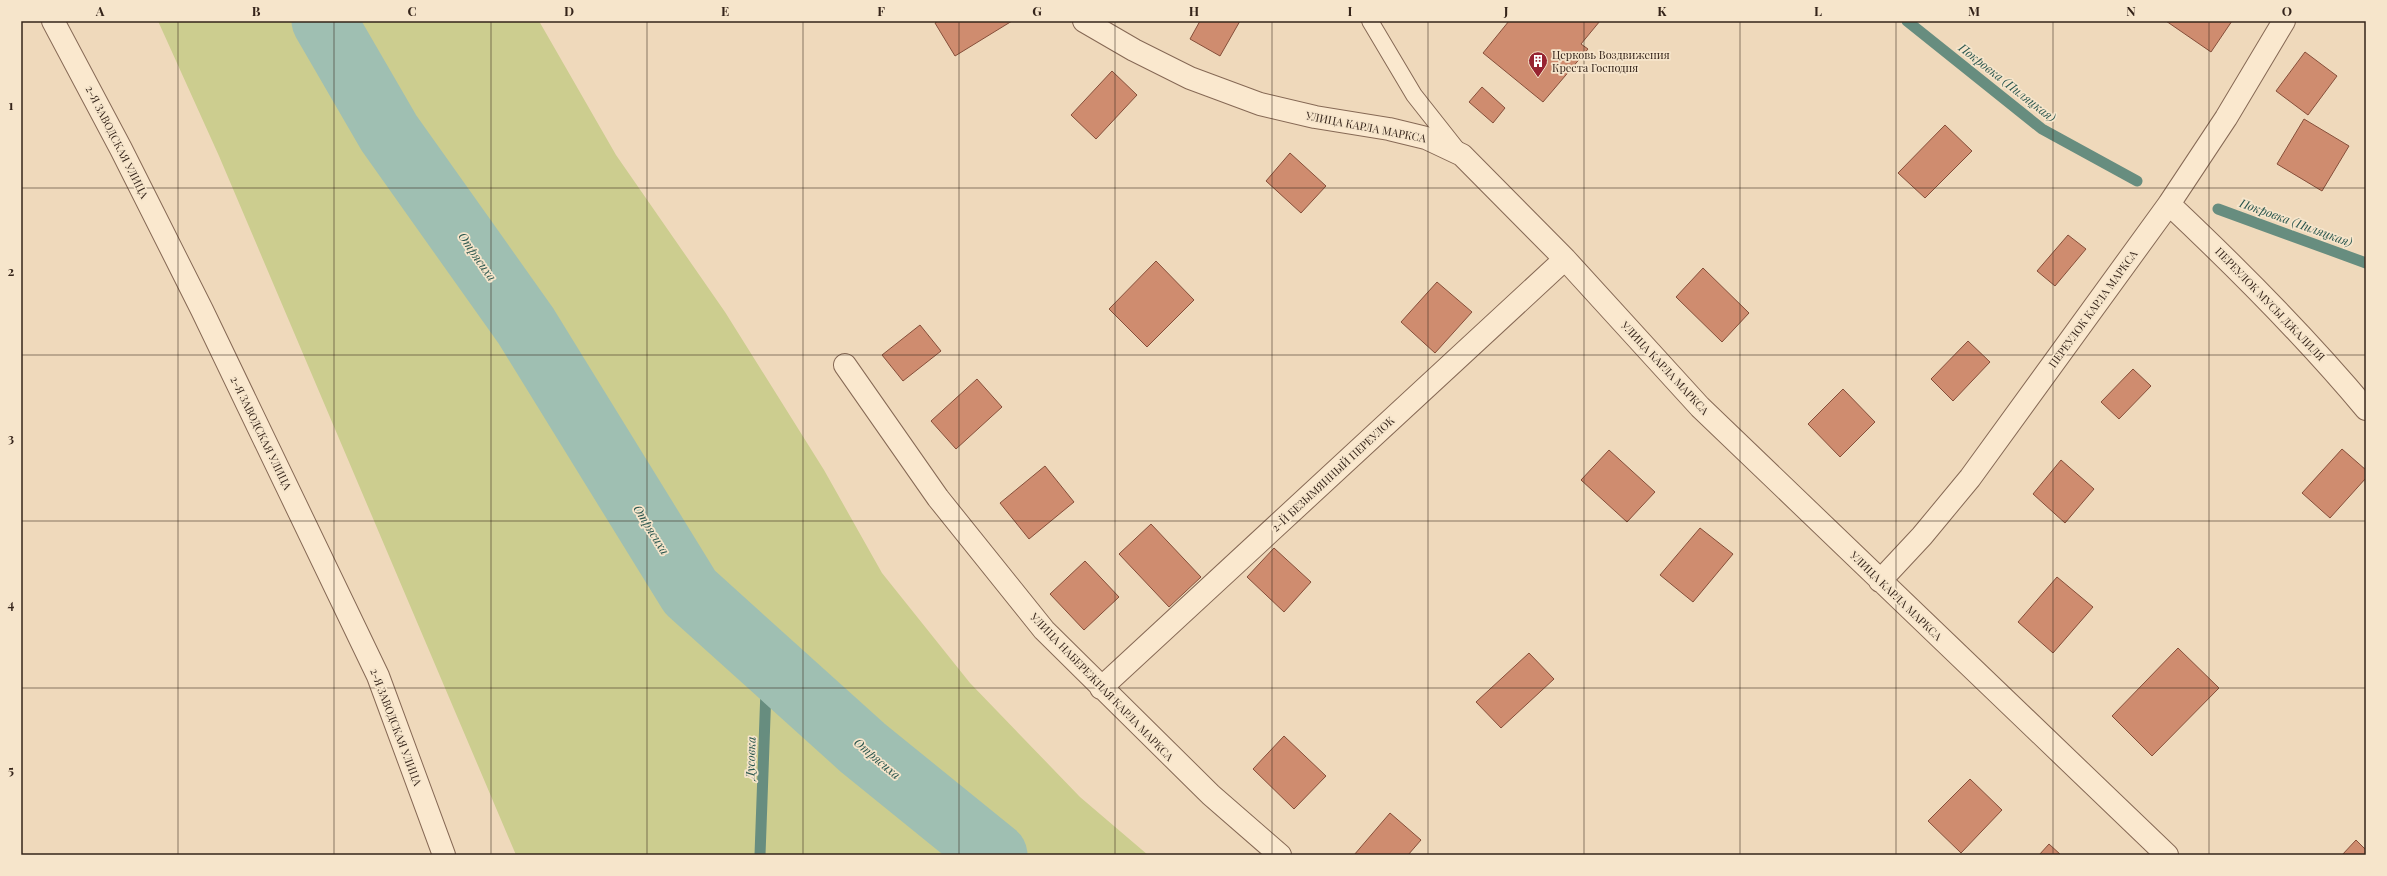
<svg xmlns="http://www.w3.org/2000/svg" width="2387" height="876" font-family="'Playfair Display',serif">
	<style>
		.green { fill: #cccd8f }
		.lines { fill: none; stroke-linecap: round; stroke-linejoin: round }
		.stream { stroke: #678d7f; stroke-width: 11 }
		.river { stroke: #9fbfb2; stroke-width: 65 }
		.building { fill: #cf8c6f; stroke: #864f3a }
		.lane-casing { stroke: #866955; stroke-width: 18 }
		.street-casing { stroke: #866955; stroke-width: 24 }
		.lane { stroke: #fae8ce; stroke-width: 16 }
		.street { stroke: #fae8ce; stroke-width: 22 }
		.grid { fill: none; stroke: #35241a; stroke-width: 1; stroke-opacity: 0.55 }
		.labels { text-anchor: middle; stroke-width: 3.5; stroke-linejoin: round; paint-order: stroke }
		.poi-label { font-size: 11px; fill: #35241a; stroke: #f6e5cb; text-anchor: start }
		.street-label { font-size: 11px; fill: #35241a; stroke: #f6e5cb }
		.water-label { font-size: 12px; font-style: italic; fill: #29554d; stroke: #f6e5cb }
		.neatline { fill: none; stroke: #35241a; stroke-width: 1.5 }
		.grid-label { font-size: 13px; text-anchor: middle; font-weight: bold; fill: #35241a }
	</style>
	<rect width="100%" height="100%" fill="#efd9bb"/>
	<path class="green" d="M158 21H539L616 155 725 312 824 470 882 573 970 683 1080 797 1148 855H516L219 156Z"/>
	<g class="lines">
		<path class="stream" d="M1907 21 2042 129 2137 181
			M2218 209 2366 263
			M760 855 767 662"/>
		<path class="river" d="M324 21 389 133 526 326 690 592 863 748 995 855"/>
	</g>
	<path class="building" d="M938 21H1012L955 56 935 23Z
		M1200 21H1240L1220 56 1190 39Z
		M1509 21H1600L1581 44 1588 49 1543 102 1483 53Z
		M2166 21H2232L2211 52Z
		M2305 52 2337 76 2308 115 2276 91Z
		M1112 71 1137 95 1096 139 1071 115Z
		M1482 87 1505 108 1493 123 1469 102Z
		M2304 119 2349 146 2322 191 2277 164Z
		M1945 125 1972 151 1925 198 1898 173Z
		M1290 153 1326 186 1301 213 1266 181Z
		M2068 235 2086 249 2055 286 2037 271Z
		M1156 261 1194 300 1147 347 1109 309Z
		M1703 268 1749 313 1722 342 1676 297Z
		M1437 282 1472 312 1435 353 1401 322Z
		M920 325 941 351 903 381 882 355Z
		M1968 341 1990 362 1953 401 1931 379Z
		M2133 369 2151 386 2119 419 2101 402Z
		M977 379 1002 407 956 449 931 421Z
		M1843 389 1875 422 1840 457 1808 424Z
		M2342 449 2366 470V478L2330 518 2302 493Z
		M1609 450 1655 492 1627 522 1581 480Z
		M2061 460 2094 489 2065 523 2033 494Z
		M1045 466 1074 502 1029 539 1000 503Z
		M1151 524 1201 577 1169 607 1119 554Z
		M1700 528 1733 554 1693 602 1660 575Z
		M1274 548 1311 582 1284 612 1247 577Z
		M1085 561 1119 597 1084 630 1050 594Z
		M2057 577 2093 607 2053 653 2018 622Z
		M2178 648 2219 688 2152 756 2112 716Z
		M1529 653 1554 679 1501 728 1476 702Z
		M1284 736 1326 776 1294 809 1253 769Z
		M1970 779 2002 810 1961 853 1928 821Z
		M1390 813 1421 840 1408 855H1354Z
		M2356 840 2366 850V855H2342Z
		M2049 844 2061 855H2039Z"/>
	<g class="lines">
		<defs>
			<path id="lane" d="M1370 21 1414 95 1459 152"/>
			<path id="street" d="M53 21 121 149 202 310 378 676 444 855
				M1084 21 1134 50 1190 78 1260 104 1315 117 1389 129 1426 138 1462 155 1565 259 1700 407 2167 855
				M2169 204C2238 269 2305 336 2366 409
				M845 365 938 498 1044 630 1211 795 1280 855
				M1880 581 1922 536 1970 478 2169 204 2226 118 2284 21
				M1101 688 1565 259"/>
		</defs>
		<use href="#lane" class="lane-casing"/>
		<use href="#street" class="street-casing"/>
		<use href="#lane" class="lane"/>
		<use href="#street" class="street"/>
	</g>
	<path class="grid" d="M178 21V855M334 21V855M491 21V855M647 21V855M803 21V855M959 21V855M1115 21V855M1272 21V855M1428 21V855M1584 21V855M1740 21V855M1896 21V855M2053 21V855M2209 21V855M21 188H2366M21 355H2366M21 521H2366M21 688H2366"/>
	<defs>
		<symbol id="building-pin" viewBox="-11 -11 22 30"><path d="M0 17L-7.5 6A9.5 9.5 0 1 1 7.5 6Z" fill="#972331" stroke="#f6e5cb"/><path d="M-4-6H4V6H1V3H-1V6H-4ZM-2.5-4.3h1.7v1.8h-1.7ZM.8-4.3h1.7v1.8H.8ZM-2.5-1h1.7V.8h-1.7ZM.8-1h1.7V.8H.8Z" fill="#fff"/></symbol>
	</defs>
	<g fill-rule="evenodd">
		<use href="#building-pin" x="1527" y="50" width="22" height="30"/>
	</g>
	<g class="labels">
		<g class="poi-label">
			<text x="1552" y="59">Церковь Воздвижения<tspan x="1552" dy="13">Креста Господня</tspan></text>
		</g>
		<g class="street-label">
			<text transform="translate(1366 127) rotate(11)" y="4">УЛИЦА КАРЛА МАРКСА</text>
			<text transform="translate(117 142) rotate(63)" y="4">2-Я ЗАВОДСКАЯ УЛИЦА</text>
			<text transform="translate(2270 304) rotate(46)" y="4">ПЕРЕУЛОК МУСЫ ДЖАЛИЛЯ</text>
			<text transform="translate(2093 309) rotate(-54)" y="4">ПЕРЕУЛОК КАРЛА МАРКСА</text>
			<text transform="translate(1665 368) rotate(47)" y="4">УЛИЦА КАРЛА МАРКСА</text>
			<text transform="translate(261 433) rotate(64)" y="4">2-Я ЗАВОДСКАЯ УЛИЦА</text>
			<text transform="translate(1333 474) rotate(-43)" y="4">2-Й БЕЗЫМЯННЫЙ ПЕРЕУЛОК</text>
			<text transform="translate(1896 596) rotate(44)" y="4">УЛИЦА КАРЛА МАРКСА</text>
			<text transform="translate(1102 687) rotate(46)" y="4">УЛИЦА НАБЕРЕЖНАЯ КАРЛА МАРКСА</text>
			<text transform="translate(396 727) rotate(69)" y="4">2-Я ЗАВОДСКАЯ УЛИЦА</text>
		</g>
		<g class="water-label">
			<text transform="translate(2007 83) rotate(38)" y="4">Покровка (Пиляцкая)</text>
			<text transform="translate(2296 223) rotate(20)" y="4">Покровка (Пиляцкая)</text>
			<text transform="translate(477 257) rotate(55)" y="4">Отрясиха</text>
			<text transform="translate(651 530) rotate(58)" y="4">Отрясиха</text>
			<text transform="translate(751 758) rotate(-88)" y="4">Дусовка</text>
			<text transform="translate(877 759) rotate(40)" y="4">Отрясиха</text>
		</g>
	</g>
	<rect width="2387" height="876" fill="none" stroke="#f6e5cb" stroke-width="44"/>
	<rect x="22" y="22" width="2343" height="832" class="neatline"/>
	<g class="grid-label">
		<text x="100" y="16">A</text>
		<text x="256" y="16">B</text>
		<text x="412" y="16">C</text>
		<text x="569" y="16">D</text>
		<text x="725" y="16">E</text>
		<text x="881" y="16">F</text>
		<text x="1037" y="16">G</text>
		<text x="1194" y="16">H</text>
		<text x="1350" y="16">I</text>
		<text x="1506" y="16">J</text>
		<text x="1662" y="16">K</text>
		<text x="1818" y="16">L</text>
		<text x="1974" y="16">M</text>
		<text x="2131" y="16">N</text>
		<text x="2287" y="16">O</text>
		<text x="11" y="110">1</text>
		<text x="11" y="276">2</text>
		<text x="11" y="443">3</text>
		<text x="11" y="609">4</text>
		<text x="11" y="775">5</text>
	</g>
</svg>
